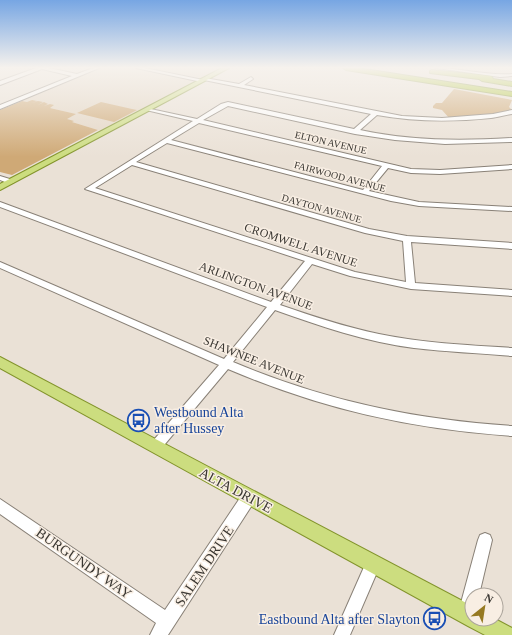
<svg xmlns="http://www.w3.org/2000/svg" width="512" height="635" font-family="'Times New Roman',serif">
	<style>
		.built { fill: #e3d5c3 }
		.green { fill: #cfa976 }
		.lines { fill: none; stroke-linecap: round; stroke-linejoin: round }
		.minor-casing { stroke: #898177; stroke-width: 2 }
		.major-casing { stroke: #83942c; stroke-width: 2 }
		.highway-casing { stroke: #83942c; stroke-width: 2 }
		.minor { fill: #fff; fill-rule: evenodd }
		.major { fill: #ccdd7f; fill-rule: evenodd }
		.highway { fill: #aac629; fill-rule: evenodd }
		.labels { text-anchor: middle; stroke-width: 3; stroke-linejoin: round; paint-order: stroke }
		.far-street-label { font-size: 10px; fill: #3a3732; stroke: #f8eee3 }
		.street-label { font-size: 12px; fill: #3a3732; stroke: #f8eee3 }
		.near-transit-label { font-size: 14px; fill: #164399; stroke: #f8eee3; text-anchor: start }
		.near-street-label { font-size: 14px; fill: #3a3732; stroke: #f8eee3 }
	</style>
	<rect width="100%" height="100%" fill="#eae1d6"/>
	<path class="built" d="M97 68H226L105 132 72 122 66 119 75 114 18 100Z"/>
	<path class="green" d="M454 89 512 100 509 107 512 110 510 112 450 119 442 110 433 108V106L436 103H442Z
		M32 100 37 101 32 103 38 101 43 102 38 105 44 102 48 104 44 106 50 104 54 105 50 108 76 114 67 119 74 121 72 122 98 130 12 175 0 172V110L22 101 27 102Z
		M101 102 132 109 137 110 114 122 77 113Z"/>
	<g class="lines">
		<defs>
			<path id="minor" d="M36 68H49L77 74 93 68H99L0 109V105L72 76 42 69 0 85V81Z
				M136 68H145L203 80 205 78 239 84 251 77 253 79 244 85 402 116 442 118 493 114 512 110V114C505 115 498 117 491 118 452 122 415 122 377 115L360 130C410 141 461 141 512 138V142L445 144 395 140 355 134 228 106 203 120 411 169 440 170 512 165V169L440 174 411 173 388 168 369 191 419 202 512 207V211L419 206 391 201 167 143 136 162 369 229 407 236 512 243V249L411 242 415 283 512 290V296L411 289 350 276 312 264 280 305C312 316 345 327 379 334 422 343 468 345 512 348V356C479 353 447 352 414 348 366 342 320 326 275 310L233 362C326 401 412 419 512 426V436C410 429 322 409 228 369L160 450 156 451 152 450 150 446 152 442 219 365 0 268V262L224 359 267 307 0 207V202L271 302 305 261 85 189 193 121 146 110V108L197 119 221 104 228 102 354 129 371 114 204 80 202 82ZM199 123 382 166 363 190 171 140ZM132 165 365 233 403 241 406 282 355 272 95 188Z
				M436 68C461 68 487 76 512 74V76L500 77Z
				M0 176 13 180 14 182 10 184 0 180Z
				M249 491 254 492 256 497 254 502 168 635H150L156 623 0 514V499L165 610 244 492Z
				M485 533 490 535 492 540 479 595H472V619L466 622 460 620 458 614 478 540 480 535Z
				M373 555 378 558 381 563 350 635H334L368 558Z"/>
			<path id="major" d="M222 68H229L0 190V184Z
				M0 357 472 606V619H495L512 628V635H485L468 626 0 368Z"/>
			<path id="highway" d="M343 68H358L512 92V96L346 70Z
				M432 70 490 76 492 77 493 79 512 82V86L482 81 479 79 430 73V71Z"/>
		</defs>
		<use href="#minor" class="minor-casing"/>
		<use href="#major" class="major-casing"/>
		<use href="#highway" class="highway-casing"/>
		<use href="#minor" class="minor"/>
		<use href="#major" class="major"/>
		<use href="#highway" class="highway"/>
	</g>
	<linearGradient id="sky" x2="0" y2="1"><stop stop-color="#77a6e3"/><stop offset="0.43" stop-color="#f6f2ed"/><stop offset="1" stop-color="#f6f2ed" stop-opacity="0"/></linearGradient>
	<rect width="512" height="157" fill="url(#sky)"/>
	<defs>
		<symbol id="bus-ring" viewBox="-11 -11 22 22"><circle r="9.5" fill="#f8eee3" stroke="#1a4fb4" stroke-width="1.5"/><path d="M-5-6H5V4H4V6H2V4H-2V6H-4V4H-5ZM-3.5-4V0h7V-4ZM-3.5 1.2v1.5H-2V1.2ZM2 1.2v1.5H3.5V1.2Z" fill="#1a4fb4"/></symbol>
	</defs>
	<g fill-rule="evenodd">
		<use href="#bus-ring" x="126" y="408" width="25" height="25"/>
		<use href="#bus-ring" x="422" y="606" width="25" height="25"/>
	</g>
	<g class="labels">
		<g class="far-street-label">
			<text transform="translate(331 142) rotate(13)" y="4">ELTON AVENUE</text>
			<text transform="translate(340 176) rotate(15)" y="4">FAIRWOOD AVENUE</text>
			<text transform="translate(322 208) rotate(16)" y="4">DAYTON AVENUE</text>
		</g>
		<g class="street-label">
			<text transform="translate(301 245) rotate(18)" y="4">CROMWELL AVENUE</text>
			<text transform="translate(256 286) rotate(20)" y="4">ARLINGTON AVENUE</text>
			<text transform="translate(254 360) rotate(22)" y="4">SHAWNEE AVENUE</text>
		</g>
		<g class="near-transit-label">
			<text x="154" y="417">Westbound Alta<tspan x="154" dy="16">after Hussey</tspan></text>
			<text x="420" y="624" text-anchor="end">Eastbound Alta after Slayton</text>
		</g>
		<g class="near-street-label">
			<text transform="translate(236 490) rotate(28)" y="5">ALTA DRIVE</text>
			<text transform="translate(84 563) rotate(35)" y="5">BURGUNDY WAY</text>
			<text transform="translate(204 566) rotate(-56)" y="5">SALEM DRIVE</text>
		</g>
	</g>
	<g transform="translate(484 607) rotate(30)"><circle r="19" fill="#f8eee3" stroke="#aca59c"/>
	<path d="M0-3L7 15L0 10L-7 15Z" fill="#967921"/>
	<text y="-6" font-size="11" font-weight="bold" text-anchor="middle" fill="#3a3732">N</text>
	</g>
</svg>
